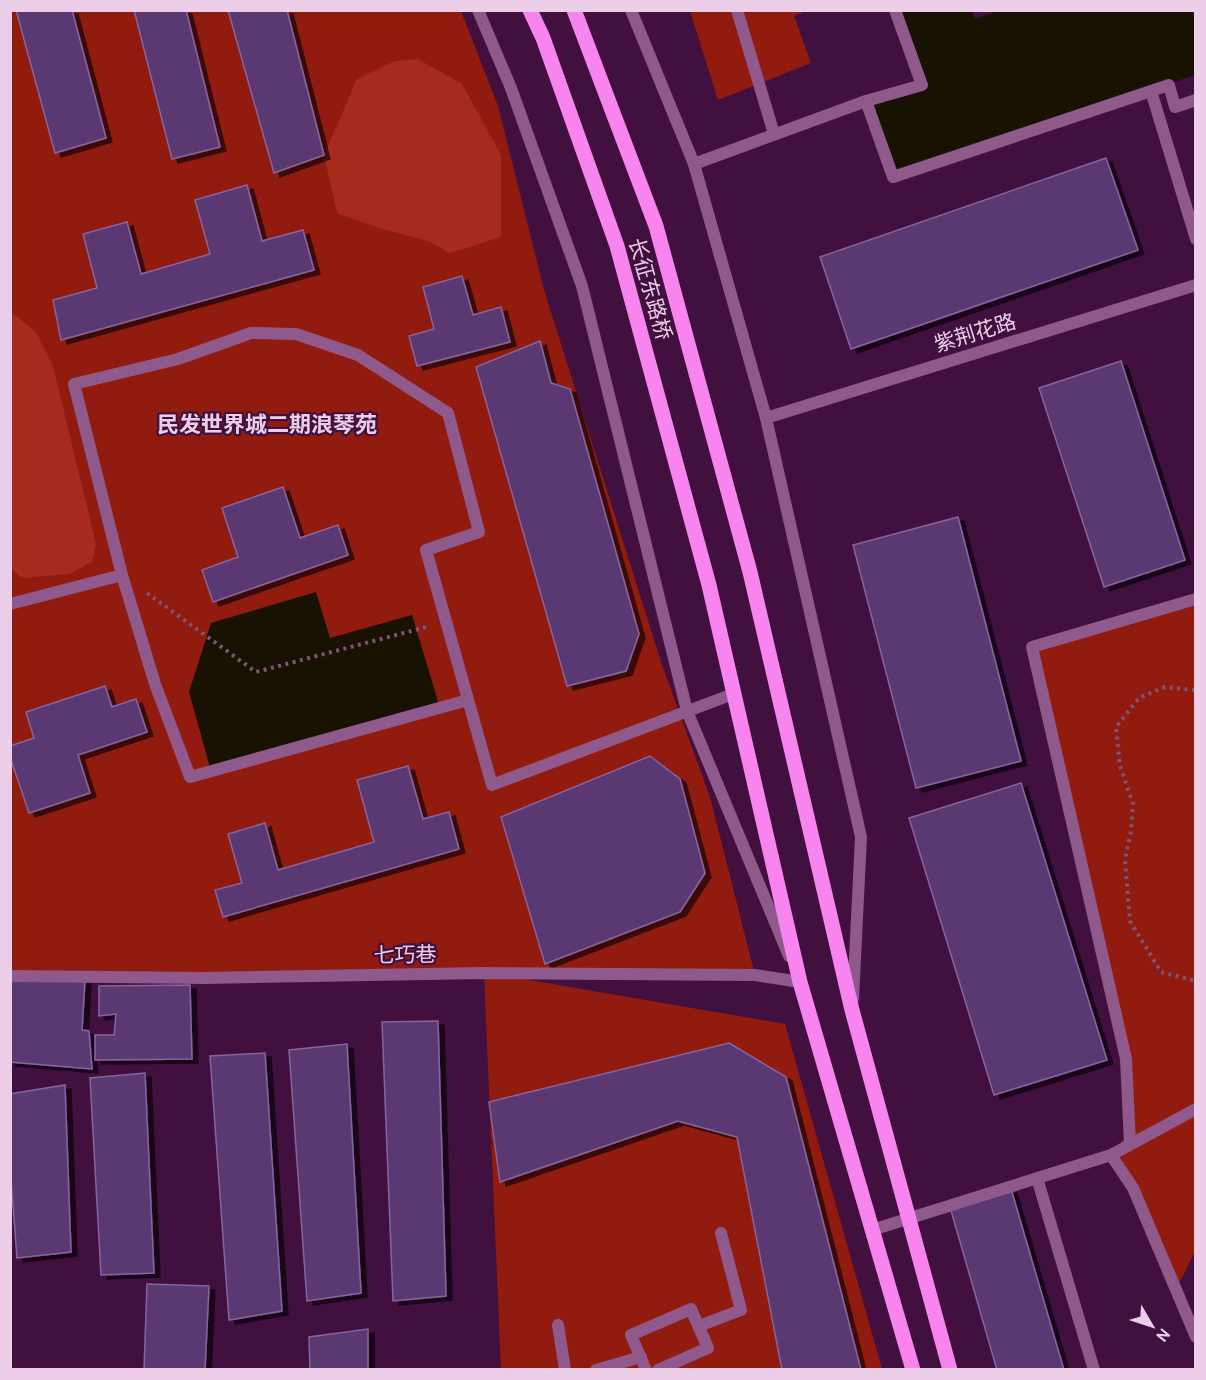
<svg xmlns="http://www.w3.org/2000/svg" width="1206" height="1380" font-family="Overpass,'Noto Sans SC',sans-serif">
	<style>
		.green { fill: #911b0f }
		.forest { fill: #a62b1d }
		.water { fill: #181202 }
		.building { fill: #5a3971; stroke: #87649f; stroke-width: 1.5; filter: url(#shadow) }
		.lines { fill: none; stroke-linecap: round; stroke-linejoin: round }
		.path { stroke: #7f547b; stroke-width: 4; stroke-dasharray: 3 4.5; stroke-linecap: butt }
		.service { stroke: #90598b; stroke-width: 12 }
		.minor { stroke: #90598b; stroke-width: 12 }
		.tertiary { stroke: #90598b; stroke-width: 12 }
		.primary { stroke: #f885ef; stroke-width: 15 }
		.labels { text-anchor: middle; stroke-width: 4.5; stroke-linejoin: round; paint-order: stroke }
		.street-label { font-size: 21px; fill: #eccee8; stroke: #41103e }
		.neighbourhood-label { font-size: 22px; font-weight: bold; fill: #eccee8; stroke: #41103e }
	</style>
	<defs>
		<filter id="shadow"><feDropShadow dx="6" dy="4" stdDeviation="0" flood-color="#0009"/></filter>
	</defs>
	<rect width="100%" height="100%" fill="#41103e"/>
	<path class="green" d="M11 11H461L498 106 544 290 661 662 710 797 755 975 489 973 785 1024 882 1369H501L484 973 11 976Z
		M690 11H807L794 16 811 63 718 100Z
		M1195 606 1196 1249 1176 1290 1111 1155 1130 1131 1126 1059 1032 647Z"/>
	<path class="forest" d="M418 59 462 84 501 155V237L450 253 428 241 382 229 337 213 324 155 357 79 395 61Z
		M13 314 35 331 53 366 96 544 92 562 69 574 22 578 11 568 10 316Z"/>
	<path class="water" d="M1001 10 1195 11V75L893 177 866 101 922 85 895 11H971L975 19Z
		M316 592 330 638 412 615 440 708 211 771 189 692 211 623Z"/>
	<path class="building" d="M16 10H72L106 138 55 153Z
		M134 10H186L220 147 172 159Z
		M228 10H287L324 155 274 173Z
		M1106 158 1138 250 851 349 820 257Z
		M247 185 262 241 303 230 314 270 61 340 53 300 97 288 83 234 127 222 141 274 210 254 195 200Z
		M462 276 473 315 501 307 510 342 417 366 409 336 434 329 423 287Z
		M540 341 551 383 570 389 639 634 626 671 567 686 476 367Z
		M1121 361 1185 560 1104 587 1039 388Z
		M283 487 300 538 338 525 348 555 213 602 202 570 238 557 222 508Z
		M958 517 1021 761 916 788 853 545Z
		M105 686 112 707 136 699 147 732 78 755 90 793 29 813 10 757V746L34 738 26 712Z
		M650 756 680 779 705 873 680 912 545 964 501 817Z
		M408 766 423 819 449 812 459 849 223 917 215 890 242 883 228 834 265 823 278 870 374 842 357 780Z
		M1021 783 1107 1060 994 1095 909 818Z
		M10 979 85 980 82 1030 89 1031 92 1069 10 1062Z
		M190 985 192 1059 95 1060V1035H114L116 1014 99 1016V986Z
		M438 1021 446 1296 393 1301 382 1022Z
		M729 1043 786 1077 861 1370H782L737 1137 678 1121 500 1182 489 1102Z
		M347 1044 361 1293 307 1301 289 1050Z
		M265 1053 282 1311 229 1320 210 1056Z
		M145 1073 154 1273 101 1275 90 1078Z
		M65 1085 71 1252 17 1258 10 1167V1094Z
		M1011 1189 1064 1370H997L950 1207Z
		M147 1284 209 1286 205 1370H144Z
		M368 1329V1370H310L309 1337Z"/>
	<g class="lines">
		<path class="path" d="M147 593 256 672 430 626
			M1195 690 1165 687 1139 698 1116 727 1120 766 1133 804 1131 831 1125 860 1130 921 1161 972 1196 981"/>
		<path class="service" d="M737 10 774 134
			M1151 91 1196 239
			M866 101 922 85 895 10
			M694 164 866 101 893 177 1169 85 1175 107 1196 100
			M10 604 122 575
			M468 700 190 777 155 684 122 575 74 384 178 359 251 333 296 334 358 355 448 413 479 532 426 550C448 628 470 707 492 785L733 694
			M1130 1144 1126 1059 1032 647 1196 599
			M1111 1155 1133 1188 1196 1337
			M1037 1178 1094 1370
			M872 1230 1111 1155 1196 1109
			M558 1325 565 1370
			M699 1326 741 1310 721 1233
			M596 1370 641 1357
			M646 1370 631 1335 691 1309 708 1348 658 1370"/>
		<path class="minor" d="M766 418 1196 285
			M10 976 205 978 484 973 755 975 800 982"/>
		<path class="tertiary" d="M478 10 511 88 582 286 687 711 789 956
			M631 10 694 164 766 418 861 837 853 999"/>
		<path class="primary" d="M530 10 543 38 617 246 709 585 800 982 913 1370
			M574 10 656 226 750 572 852 1010 950 1370"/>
	</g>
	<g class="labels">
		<g class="street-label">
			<text transform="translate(650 289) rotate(74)" y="7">长征东路桥</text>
			<text transform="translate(975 333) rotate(-17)" y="7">紫荆花路</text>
			<text transform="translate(405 955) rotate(-1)" y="7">七巧巷</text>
		</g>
		<g class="neighbourhood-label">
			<text x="267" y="432">民发·世界城二期浪琴苑</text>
		</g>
	</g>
	<rect width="1206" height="1380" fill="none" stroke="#eccee8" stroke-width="24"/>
	<g transform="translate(1152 1326) rotate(129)" stroke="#41103e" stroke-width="4.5" paint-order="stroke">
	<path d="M0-4.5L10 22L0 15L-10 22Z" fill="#eccee8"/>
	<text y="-9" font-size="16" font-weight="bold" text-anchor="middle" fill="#eccee8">N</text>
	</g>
</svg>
